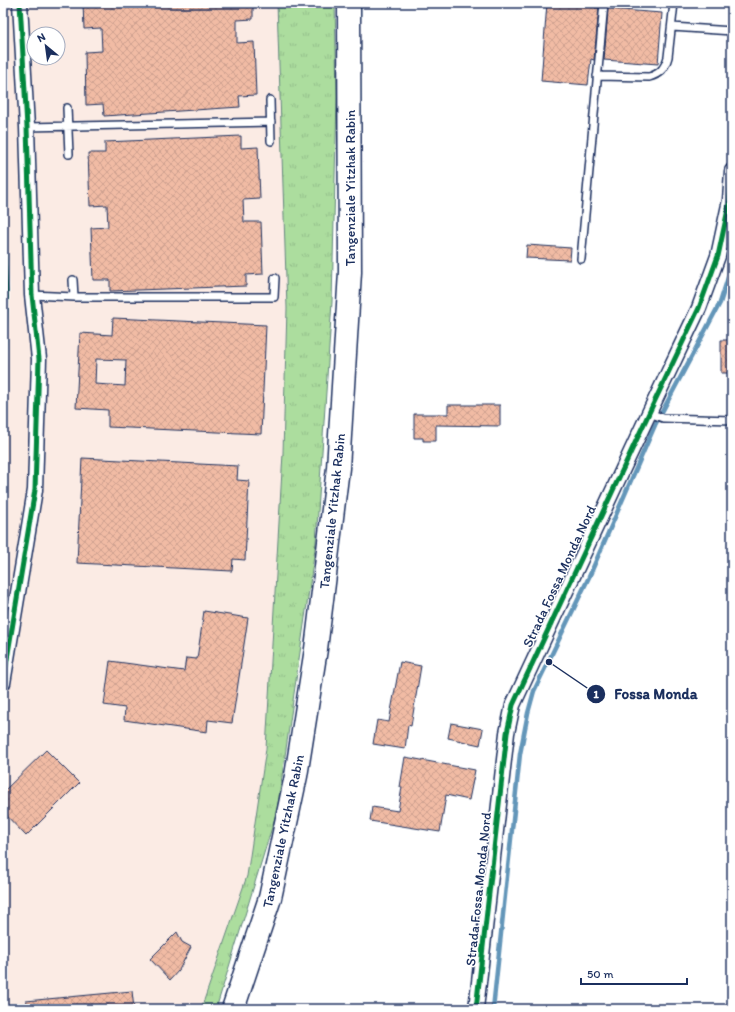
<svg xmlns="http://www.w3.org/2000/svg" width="735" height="1012" font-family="Itim,sans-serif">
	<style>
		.built { fill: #fbebe4; fill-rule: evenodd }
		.grass { fill: url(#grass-tufts); stroke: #64867e }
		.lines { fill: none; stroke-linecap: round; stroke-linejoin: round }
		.stream { stroke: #6496b9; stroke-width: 4.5 }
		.building { fill: url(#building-cross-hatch); stroke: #1b2f5e; fill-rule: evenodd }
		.lane-casing { stroke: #1b2f5e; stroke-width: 10 }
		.street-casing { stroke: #1b2f5e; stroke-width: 17 }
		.primary-casing { stroke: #1b2f5e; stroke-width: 25 }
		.lane { stroke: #fff; stroke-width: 7 }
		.street { stroke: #fff; stroke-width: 14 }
		.primary { stroke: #fff; stroke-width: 22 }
		.cycleway-casing { stroke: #fff; stroke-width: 8 }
		.cycleway { stroke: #00873e; stroke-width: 5 }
		.labels { text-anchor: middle; stroke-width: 3; stroke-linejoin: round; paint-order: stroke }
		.street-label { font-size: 14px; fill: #1b2f5e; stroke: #fff }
		.leader { fill: none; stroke: #1b2f5e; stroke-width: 1.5 }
		.callout-dot { fill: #1b2f5e; stroke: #fff; stroke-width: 1.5 }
		.mark-label { font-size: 12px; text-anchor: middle; font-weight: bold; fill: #fff }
		.callout-label { font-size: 15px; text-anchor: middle; font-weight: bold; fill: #1b2f5e; stroke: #fff; stroke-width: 3; stroke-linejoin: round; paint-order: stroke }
	</style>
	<defs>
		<pattern id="grass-tufts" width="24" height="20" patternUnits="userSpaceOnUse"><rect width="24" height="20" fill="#acdd9e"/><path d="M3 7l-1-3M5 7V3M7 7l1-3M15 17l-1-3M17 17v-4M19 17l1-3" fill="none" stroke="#93be8a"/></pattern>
		<pattern id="building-cross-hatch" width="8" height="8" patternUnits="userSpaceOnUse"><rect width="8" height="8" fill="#f1bba4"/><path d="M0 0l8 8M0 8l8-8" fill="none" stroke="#cea190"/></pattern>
	</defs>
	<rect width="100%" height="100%" fill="#fff"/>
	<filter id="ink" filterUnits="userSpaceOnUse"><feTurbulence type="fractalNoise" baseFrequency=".025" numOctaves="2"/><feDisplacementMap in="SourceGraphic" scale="8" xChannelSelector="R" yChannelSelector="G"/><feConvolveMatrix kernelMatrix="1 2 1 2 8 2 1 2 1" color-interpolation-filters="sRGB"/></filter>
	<g filter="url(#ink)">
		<path class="built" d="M3 3H277L287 308 283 453 266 749 247 876 201 1009H3ZM34 34H58V58H34Z"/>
		<path class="grass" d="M277 3H335L337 96 332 302 316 542 277 811 216 1009H201L247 876 266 749 283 453 287 308Z"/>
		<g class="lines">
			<path class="stream" d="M493 1009 520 754 528 713 534 691 589 577 655 425 720 303 732 265"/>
		</g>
		<path class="building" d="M83 3H253V19L237 20V43L254 42 256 95 239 96 240 107 104 116 103 104 86 105 85 52 102 51 101 28 84 29Z
			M547 3H596L595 8H599L594 60 591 59 588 85 541 81Z
			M608 9 662 13 658 64 604 60Z
			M241 136V148L258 147 260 199 243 200 244 222H261L263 274 246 275V286L110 291V280H93L91 228 108 227 107 205 90 206 88 153H105V142Z
			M527 245 571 248 570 260 526 258Z
			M113 318 266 325 261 434 108 427V410L76 408 80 333 112 335ZM96 359 126 360 125 386 95 384Z
			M721 340H732V373H721Z
			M448 405H500V426L436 425V441H423V438H414V414H448Z
			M82 458 238 466 237 480 249 481 245 560 233 559 232 571 77 563Z
			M204 611 248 618 232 723 208 720 207 732 165 726 124 720 125 708 104 705 110 661 184 671 186 658 197 659Z
			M400 662 421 666 411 726 408 725 405 749 373 744 377 720 389 722Z
			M451 723 483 729 480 745 448 738Z
			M46 750 79 783 26 836 3 812V792Z
			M405 757 475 770 469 800 446 795 440 832 370 821 372 807 398 811 402 787H400Z
			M177 932 182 942 191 947 179 970 170 980 150 959Z
			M132 991 134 1009H26V1001Z"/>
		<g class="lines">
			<defs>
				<path id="lane" d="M672 27 732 31
					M597 76 649 77C660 74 665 68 668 57L674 3
					M270 100 271 141
					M67 108 69 154
					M27 127 271 122
					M581 259 604 3
					M73 280 74 297
					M32 295 74 297H274L275 278
					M649 413 663 418 732 420"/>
				<path id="street" d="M3 683 35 490 39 359 32 295 27 127 20 3
					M476 1009 507 733 513 705 649 413 699 308 718 256 730 200 732 171"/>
				<path id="primary" d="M233 1009 270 898 296 776 316 649 338 468 350 272 349 3"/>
			</defs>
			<use href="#lane" class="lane-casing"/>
			<use href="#street" class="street-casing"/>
			<use href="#primary" class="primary-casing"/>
			<use href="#lane" class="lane"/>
			<use href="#street" class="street"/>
			<use href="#primary" class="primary"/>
			<defs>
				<path id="cycleway" d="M3 230 6 297 3 361
					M3 683 35 490 39 359 32 295 27 127 20 3
					M476 1009 507 733 513 705 649 413 699 308 718 256 730 200 732 171"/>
			</defs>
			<use href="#cycleway" class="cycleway-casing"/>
			<use href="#cycleway" class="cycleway"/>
		</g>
	</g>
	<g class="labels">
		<g class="street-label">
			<text transform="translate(350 188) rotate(-90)" y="5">Tangenziale Yitzhak Rabin</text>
			<text transform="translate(332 511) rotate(-84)" y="5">Tangenziale Yitzhak Rabin</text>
			<text transform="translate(559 576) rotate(-65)" y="5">Strada Fossa Monda Nord</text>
			<text transform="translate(283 831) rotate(-78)" y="5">Tangenziale Yitzhak Rabin</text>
			<text transform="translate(478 889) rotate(-84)" y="5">Strada Fossa Monda Nord</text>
		</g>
	</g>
	<path class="leader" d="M549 662L596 694"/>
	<g class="callout-dot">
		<circle cx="549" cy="662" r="4"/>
		<circle cx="596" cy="694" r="10"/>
	</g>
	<g class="mark-label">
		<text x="596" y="698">1</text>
	</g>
	<g class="callout-label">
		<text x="656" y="699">Fossa Monda</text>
	</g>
	<rect width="735" height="1012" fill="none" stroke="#fff" stroke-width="16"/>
	<rect x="8" y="8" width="719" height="996" fill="none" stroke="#1b2f5e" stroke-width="1.5" filter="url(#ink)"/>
	<g transform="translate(46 46) rotate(331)"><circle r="19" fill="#ffffff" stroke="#a4acbf"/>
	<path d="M0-3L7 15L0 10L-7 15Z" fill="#1b2f5e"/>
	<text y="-6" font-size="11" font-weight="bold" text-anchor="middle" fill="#1b2f5e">N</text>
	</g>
	<path d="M581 978v6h106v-6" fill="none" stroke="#1b2f5e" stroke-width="2"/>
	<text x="587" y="978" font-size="12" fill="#1b2f5e" stroke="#ffffff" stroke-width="3" paint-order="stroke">50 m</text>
</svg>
